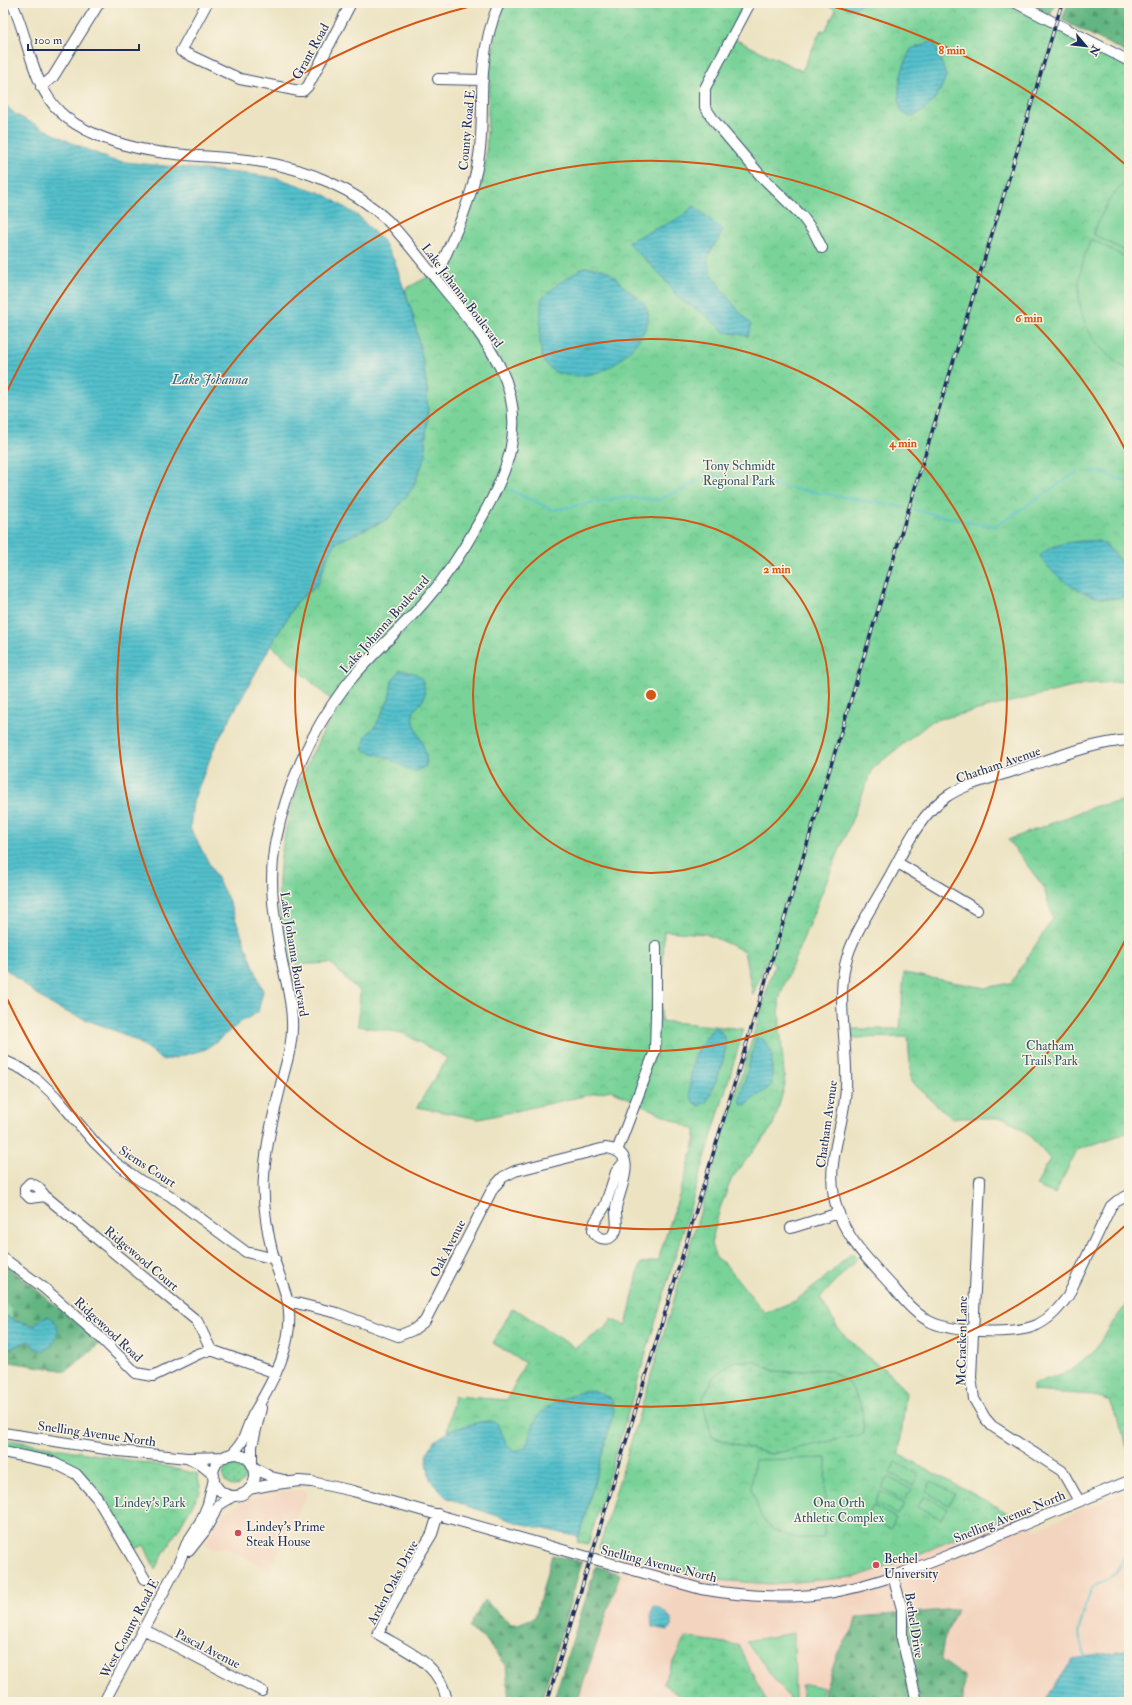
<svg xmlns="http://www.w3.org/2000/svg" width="1132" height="1705" font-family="'IM FELL Double Pica',serif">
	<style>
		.built { fill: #f3d4bf }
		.grass { fill: url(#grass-dots); stroke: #4a817c }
		.forest { fill: url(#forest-firs); stroke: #3e7270 }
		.wetland { fill: url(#wetland-marsh); stroke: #4a817c }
		.park { fill: url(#park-crowns); stroke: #4a817c; fill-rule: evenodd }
		.garden { fill: #79d399; stroke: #4a817c }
		.water { fill: url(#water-rules); stroke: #387895 }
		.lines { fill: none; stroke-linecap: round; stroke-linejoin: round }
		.stream { stroke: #54c1cc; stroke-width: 2 }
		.minor-casing { stroke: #3a4a6d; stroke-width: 12 }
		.minor { stroke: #fff; stroke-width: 10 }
		.rail-casing { stroke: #1b2f5e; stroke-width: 3.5 }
		.rail { stroke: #fcf5e5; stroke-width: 2; stroke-dasharray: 6; stroke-linecap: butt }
		.ring { fill: none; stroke: #d45514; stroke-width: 2 }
		.poi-dot { fill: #d1495b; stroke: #fcf5e5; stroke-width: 1.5 }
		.labels { text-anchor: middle; stroke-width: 3; stroke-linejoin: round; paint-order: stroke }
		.street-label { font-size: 13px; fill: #1b2f5e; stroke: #fcf5e5 }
		.park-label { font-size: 13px; fill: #32586d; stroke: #fcf5e5 }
		.poi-label { font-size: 13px; fill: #1b2f5e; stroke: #fcf5e5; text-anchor: start }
		.water-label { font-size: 14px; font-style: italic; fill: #2c5b7f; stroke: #fcf5e5 }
		.centre { fill: #d45514; stroke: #fcf5e5; stroke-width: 2 }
		.ring-label { font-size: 12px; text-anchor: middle; font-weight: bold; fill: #d45514; stroke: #fcf5e5; stroke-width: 3; stroke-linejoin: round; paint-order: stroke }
	</style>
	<defs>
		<pattern id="grass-dots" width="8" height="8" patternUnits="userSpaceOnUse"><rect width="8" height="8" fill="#79d399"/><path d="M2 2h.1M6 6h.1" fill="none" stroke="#68b586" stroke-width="1.8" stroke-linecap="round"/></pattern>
		<pattern id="forest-firs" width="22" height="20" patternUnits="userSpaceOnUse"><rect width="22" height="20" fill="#62b581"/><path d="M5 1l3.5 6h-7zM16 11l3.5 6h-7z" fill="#50946d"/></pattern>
		<pattern id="wetland-marsh" width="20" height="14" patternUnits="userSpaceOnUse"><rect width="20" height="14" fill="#79d399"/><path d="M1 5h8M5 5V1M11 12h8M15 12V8" fill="none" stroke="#68b586"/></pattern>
		<pattern id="park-crowns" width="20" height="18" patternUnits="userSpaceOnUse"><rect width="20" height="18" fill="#79d399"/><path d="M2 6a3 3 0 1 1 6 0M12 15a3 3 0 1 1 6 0" fill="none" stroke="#68b586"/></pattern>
		<pattern id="water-rules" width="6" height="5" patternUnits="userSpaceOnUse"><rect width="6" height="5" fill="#54c1cc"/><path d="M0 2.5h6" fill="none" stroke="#459da9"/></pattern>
	</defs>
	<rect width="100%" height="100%" fill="#fcf5e5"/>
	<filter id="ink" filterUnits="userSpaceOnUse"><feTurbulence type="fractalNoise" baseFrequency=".025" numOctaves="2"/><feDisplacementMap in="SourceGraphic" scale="8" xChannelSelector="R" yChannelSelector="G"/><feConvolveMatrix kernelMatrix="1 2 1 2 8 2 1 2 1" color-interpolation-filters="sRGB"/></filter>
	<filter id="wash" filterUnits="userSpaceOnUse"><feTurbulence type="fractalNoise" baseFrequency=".012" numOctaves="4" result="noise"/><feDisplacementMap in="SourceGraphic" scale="16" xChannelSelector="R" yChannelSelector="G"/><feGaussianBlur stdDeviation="0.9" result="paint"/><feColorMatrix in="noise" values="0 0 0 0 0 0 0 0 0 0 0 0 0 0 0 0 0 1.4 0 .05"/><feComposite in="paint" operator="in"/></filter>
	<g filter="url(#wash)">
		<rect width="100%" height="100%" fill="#ece3c2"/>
		<path class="built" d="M670 1421 743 1447 771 1454H899L1037 1529 1129 1490V1702H577Z
			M307 1490 305 1499 269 1570 229 1549 211 1548 204 1543 222 1516 232 1508 255 1497 277 1491Z"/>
		<path class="grass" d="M223 1475a11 11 0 1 1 22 0a11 11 0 1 1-22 0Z"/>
		<path class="forest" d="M1024 3H1055L1050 17Z
			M1068 3H1129V54L1062 20Z
			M3 1262 101 1343 67 1371 3 1361V1346L11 1348 29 1341 36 1349 40 1350 55 1322 48 1316 35 1326 13 1320 14 1312 3 1300Z
			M552 1555 582 1562 541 1702H509L506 1665 484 1639 469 1628 484 1600 511 1624H518L535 1617Z
			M596 1566 620 1574 577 1702H553Z
			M957 1609 944 1639 941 1660 964 1676 963 1702H821L838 1652 852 1631 857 1617Z"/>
		<path class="wetland" d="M3 1300 13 1309V1320L3 1315Z
			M734 1361H756L774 1371 792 1372 812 1369 830 1370 850 1383 862 1406 864 1435 771 1454 743 1447 712 1437 702 1400 714 1376Z
			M685 1637 738 1645 767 1702H686L663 1683Z"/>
		<path class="park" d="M505 3H745L728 36 802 71 821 30 825 31 836 10 824 3H1004L1129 67V108L1123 119 1129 122V681L1085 684 932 721 873 768 782 990 779 1001 780 1026 785 1085 773 1126 732 1178 720 1208 711 1244 716 1258 725 1264 765 1313 795 1301 819 1283 852 1253 857 1259 820 1298 839 1330 866 1356 891 1374 906 1393 899 1454 1012 1515 907 1559 856 1577 771 1584 716 1580 599 1548 775 963 766 961 753 995 744 951 706 934 664 931 661 1021 744 1029 588 1545 577 1542 594 1484 602 1449 539 1415 526 1447 515 1452 480 1422 452 1430 447 1432 454 1396 507 1400 525 1363 493 1343 512 1309 520 1312 575 1348 607 1327 611 1319 626 1326 640 1264 658 1260 687 1171 695 1141V1130L611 1090 479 1119 417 1107 447 1058 403 1033 358 1026 360 992 330 963 290 965C287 945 280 923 279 902 276 835 301 762 339 707L271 645 298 600 313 589 319 582 327 557 337 542 388 519 412 489 426 455 425 443 428 417 427 390 417 333 405 289 447 267 473 206 482 179 486 157 490 63 497 26ZM734 1361H756L774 1371 792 1372 812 1369 830 1370 849 1383 862 1406 864 1434 771 1454 743 1447 712 1437 702 1400 714 1376Z
			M1129 800V1132L1077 1150 1055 1194 1036 1186 1050 1159 1027 1133 1005 1118H951L911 1081 908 1037 852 1038 850 1029H900L904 973 985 988 1011 983 1053 918 1043 886 1008 840 1096 806Z
			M1129 1300V1456L1124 1436 1110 1401 1093 1395 1033 1391V1384L1070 1371 1093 1352Z
			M3 1439 164 1466 197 1474 201 1490 155 1569 144 1545 138 1548 133 1547 94 1485 81 1473 3 1447Z"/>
		<path class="garden" d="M1129 182V253L1093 234C1102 215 1109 192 1129 182Z
			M1091 239 1129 259V368C1119 367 1112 359 1104 351 1072 318 1074 279 1091 239Z
			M826 1458 824 1538H796L773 1530 761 1516 751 1488 755 1460Z
			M895 1462 919 1475 913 1486 890 1473Z
			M888 1477 911 1489 905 1500 882 1488Z
			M931 1481 955 1494 949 1505 926 1492Z
			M880 1491 904 1504 898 1515 875 1502Z
			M924 1496 947 1508 941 1519 918 1507Z
			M873 1506 896 1518 890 1529 867 1517Z
			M794 1633 795 1697 798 1702H789V1698L746 1641Z
			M801 1685H812L824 1688 817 1702H804Z"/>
		<path class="water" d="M841 3H862L856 8 848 9Z
			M934 41 946 76C940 94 929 111 910 117L901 111C896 87 901 70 911 49Z
			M3 102 16 115 72 143 114 161 257 175 280 179 324 194 358 216 382 240 394 260 413 315 423 361 427 390 428 417 425 443 426 455 412 489 388 519 337 542 327 557 319 582 313 589 298 600 271 645 215 746 193 801 190 828 228 899 263 991 258 1012 241 1022 206 1049 171 1059 161 1060C133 1031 93 1025 58 1008 41 1000 19 979 3 967Z
			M694 206 723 230C719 241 709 248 708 261 707 276 741 313 751 325L748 336 725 332 703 313 678 298 662 276 627 242 680 218Z
			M584 267C590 268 599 268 605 270 613 274 621 284 628 290 635 296 643 300 647 309 655 328 625 358 610 367 592 377 559 382 545 363 536 350 542 315 541 299L558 284Z
			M1082 541C1087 541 1093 540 1098 541 1118 550 1132 576 1123 597 1094 606 1055 580 1040 556 1051 544 1066 543 1082 541Z
			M400 670C413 673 423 672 424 688 425 692 425 696 423 700 419 707 412 709 413 718 417 737 428 746 426 766L413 772 386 757 363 750 366 735 375 727 389 699 392 681Z
			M714 1028 719 1029 726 1041 725 1051 722 1066 707 1101 699 1106C697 1104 693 1102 692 1100 689 1096 689 1088 690 1084 691 1061 698 1044 714 1028Z
			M756 1038 763 1039 771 1050 772 1056V1084C768 1091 753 1096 746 1106L742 1105 740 1099Z
			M3 1315 18 1322 35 1326 39 1320 48 1316C50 1317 53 1319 55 1322 64 1333 48 1358 35 1348 33 1346 31 1343 29 1341L11 1348 3 1346Z
			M593 1390 612 1399 614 1411 579 1537 519 1523 464 1505 446 1497 430 1479 426 1456 434 1441 452 1430 480 1422 491 1421 498 1424 507 1445 515 1452 526 1447C529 1438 533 1423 539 1415 549 1403 578 1391 593 1390Z
			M654 1607 660 1608 672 1619V1624L668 1630 652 1627 651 1614Z
			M1129 1650V1702H1044L1073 1659Z"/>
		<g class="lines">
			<path class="stream" d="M426 455 431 458
				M1089 472 1094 471 1129 482
				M510 490 553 510 625 497 658 500 712 475 903 507
				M915 510 972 523 996 526 1074 474 1079 473
				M1086 1660 1078 1631 1091 1589 1116 1573 1129 1551"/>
		</g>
	</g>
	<g filter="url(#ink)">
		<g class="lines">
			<defs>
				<path id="minor" d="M12 3C29 38 31 84 60 112 71 123 85 130 99 136 157 160 204 153 263 162 306 169 355 189 387 220 406 240 423 263 440 284 461 310 485 337 500 367 528 424 508 473 478 524 463 551 446 577 426 600 400 631 368 656 344 688 311 732 287 785 276 839 267 883 275 924 283 967 287 985 292 1003 292 1022 293 1040 288 1058 283 1076 275 1109 266 1142 264 1176 262 1204 267 1232 274 1259 278 1273 285 1288 288 1303 295 1344 273 1381 253 1415 244 1432 247 1440 231 1455
					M207 3 181 51 240 79 299 91H303L308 86 351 3
					M750 3 705 88V107L715 122 761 176 802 216 815 234 822 248
					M1016 3 1129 61
					M438 79 483 80
					M41 87 53 77 99 3
					M435 278C453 239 473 199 479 156 484 125 480 93 484 62 486 42 491 22 499 3
					M1129 740C1090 743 1053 759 1016 770 993 778 966 783 946 797 918 816 903 853 887 881 872 908 852 935 845 965 837 1004 848 1047 846 1087 844 1133 822 1164 838 1212 849 1242 872 1264 893 1287 903 1299 913 1312 927 1320 948 1333 1015 1335 1037 1325 1051 1318 1059 1308 1068 1296L1111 1206 1117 1201 1129 1195
					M898 863 977 910
					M3 1060 22 1069 38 1080 56 1097 95 1143 116 1163 141 1181 169 1195 246 1252 275 1259
					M617 1151 655 1051 656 1015V946
					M980 1181 971 1377 974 1399 985 1418 992 1426 1062 1471 1079 1501
					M45 1196 30 1198 25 1193V1188L30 1183 38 1187 45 1196 197 1321 211 1350
					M791 1228 839 1213
					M3 1258 44 1288 101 1338 136 1373 153 1376 198 1354 211 1350 276 1373
					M288 1301 337 1313 398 1336 413 1330 425 1321 493 1188 503 1177 515 1171 605 1148C641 1151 620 1187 616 1208 615 1216 620 1229 613 1235 608 1241 600 1239 595 1234L593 1230 595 1222 605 1206 616 1172 625 1161
					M3 1433 119 1451 187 1458 225 1457
					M3 1452 52 1462 76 1474 97 1498 145 1579
					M213 1475a21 21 0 1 1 42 0a21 21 0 1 1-42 0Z
					M189 1459 199 1463 214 1475
					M252 1465V1446L261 1408
					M253 1467 271 1477 284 1480
					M249 1489 269 1485 299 1481 312 1482 353 1491 701 1589C742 1596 786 1600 828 1593 871 1586 909 1571 949 1555 1010 1531 1069 1505 1129 1481
					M438 1514 432 1534 408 1574 378 1634C408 1652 441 1663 447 1702
					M189 1551 204 1532 219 1505 233 1496
					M893 1576 902 1609V1639L917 1702
					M143 1629 262 1691
					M104 1702 177 1567 187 1543 200 1523 208 1504 214 1479"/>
			</defs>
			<use href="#minor" class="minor-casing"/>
			<use href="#minor" class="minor"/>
			<defs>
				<path id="rail" d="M547 1702 1062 3"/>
			</defs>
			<use href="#rail" class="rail-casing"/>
			<use href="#rail" class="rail"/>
		</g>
	</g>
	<g class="ring">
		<circle cx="651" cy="695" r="178"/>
		<circle cx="651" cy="695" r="356"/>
		<path d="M1129 933A534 534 0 1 1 1129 457"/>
		<path d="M1127 1224A712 712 0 0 1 3 990M3 400A712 712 0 0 1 479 4M823 4A712 712 0 0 1 1127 166"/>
	</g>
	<g class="poi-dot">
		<circle cx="238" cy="1533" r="4"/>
		<circle cx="876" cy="1565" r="4"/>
	</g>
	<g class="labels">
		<g class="street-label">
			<text transform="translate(310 51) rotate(-61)" y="5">Grant Road</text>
			<text transform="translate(466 130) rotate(-85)" y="5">County Road E</text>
			<text transform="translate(463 295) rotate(53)" y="5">Lake Johanna Boulevard</text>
			<text transform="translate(384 624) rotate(-48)" y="5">Lake Johanna Boulevard</text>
			<text transform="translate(998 764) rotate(-19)" y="5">Chatham Avenue</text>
			<text transform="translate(295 954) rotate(81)" y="5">Lake Johanna Boulevard</text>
			<text transform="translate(826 1124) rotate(-82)" y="5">Chatham Avenue</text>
			<text transform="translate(148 1166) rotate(33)" y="5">Siems Court</text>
			<text transform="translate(447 1248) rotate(-63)" y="5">Oak Avenue</text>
			<text transform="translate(142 1258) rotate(40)" y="5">Ridgewood Court</text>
			<text transform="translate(109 1329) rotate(43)" y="5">Ridgewood Road</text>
			<text transform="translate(961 1341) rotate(-89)" y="5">McCracken Lane</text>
			<text transform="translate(97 1433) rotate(8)" y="5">Snelling Avenue North</text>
			<text transform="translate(1009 1516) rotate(-22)" y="5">Snelling Avenue North</text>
			<text transform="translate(659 1563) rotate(14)" y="5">Snelling Avenue North</text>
			<text transform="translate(392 1582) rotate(-62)" y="5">Arden Oaks Drive</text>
			<text transform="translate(915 1625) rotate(81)" y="5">Bethel Drive</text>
			<text transform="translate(129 1628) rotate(-62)" y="5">West County Road E</text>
			<text transform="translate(208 1648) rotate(27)" y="5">Pascal Avenue</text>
		</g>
		<g class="park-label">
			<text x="739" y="470">Tony Schmidt<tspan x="739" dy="15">Regional Park</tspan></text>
			<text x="1050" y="1050">Chatham<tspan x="1050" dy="15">Trails Park</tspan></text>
			<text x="150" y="1507">Lindey's Park</text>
			<text x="839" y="1507">Ona Orth<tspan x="839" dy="15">Athletic Complex</tspan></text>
		</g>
		<g class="poi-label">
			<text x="246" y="1531">Lindey's Prime<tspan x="246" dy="15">Steak House</tspan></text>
			<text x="884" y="1563">Bethel<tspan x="884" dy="15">University</tspan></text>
		</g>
		<g class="water-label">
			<text x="210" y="384">Lake Johanna</text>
		</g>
	</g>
	<circle cx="651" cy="695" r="6" class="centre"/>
	<g class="ring-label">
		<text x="952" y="54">8 min</text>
		<text x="1029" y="322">6 min</text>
		<text x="903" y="447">4 min</text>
		<text x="777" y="573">2 min</text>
	</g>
	<rect width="1132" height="1705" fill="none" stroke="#fcf5e5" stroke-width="16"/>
	<g transform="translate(1086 46) rotate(118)" stroke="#fcf5e5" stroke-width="3" paint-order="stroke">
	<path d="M0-3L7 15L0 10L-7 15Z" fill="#1b2f5e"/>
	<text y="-6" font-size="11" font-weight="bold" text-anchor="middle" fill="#1b2f5e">N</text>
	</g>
	<path d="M28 44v6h111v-6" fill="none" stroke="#1b2f5e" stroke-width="2"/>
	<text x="34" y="44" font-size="12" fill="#1b2f5e" stroke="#fcf5e5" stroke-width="3" paint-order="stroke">100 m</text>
</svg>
